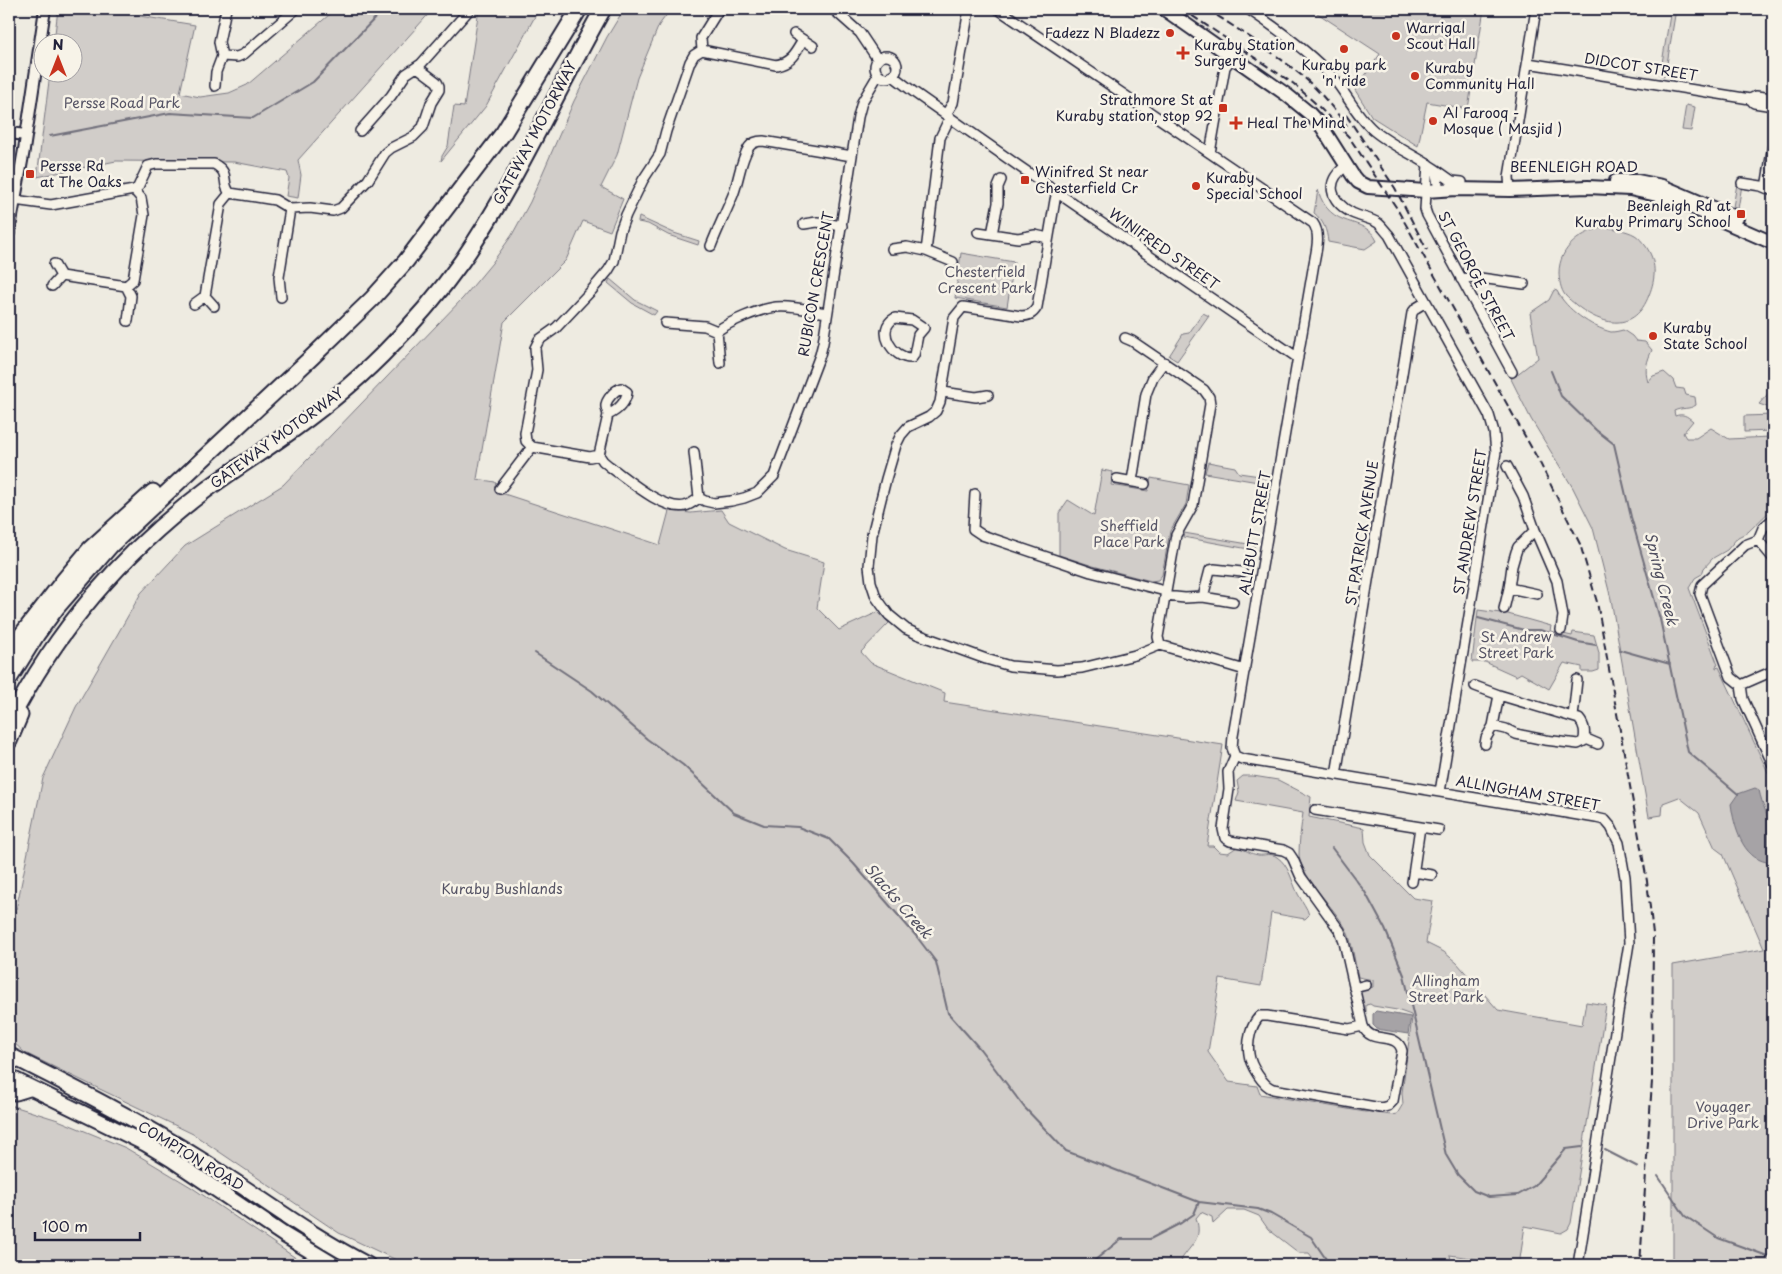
<svg xmlns="http://www.w3.org/2000/svg" width="1782" height="1274" font-family="'Playpen Sans',sans-serif">
	<style>
		.green { fill: #d1cdc9; stroke: #7a7882 }
		.water { fill: #a6a3a6; stroke: #716f7b }
		.lines { fill: none; stroke-linecap: round; stroke-linejoin: round }
		.stream { stroke: #716f7b; stroke-width: 2 }
		.minor-casing { stroke: #22223b; stroke-width: 12 }
		.tertiary-casing { stroke: #22223b; stroke-width: 14 }
		.secondary-casing { stroke: #22223b; stroke-width: 16 }
		.primary-casing { stroke: #22223b; stroke-width: 18 }
		.motorway-casing { stroke: #22223b; stroke-width: 19 }
		.minor { stroke: #f7f3e8; stroke-width: 9 }
		.tertiary { stroke: #f7f3e8; stroke-width: 10 }
		.secondary { stroke: #f7f3e8; stroke-width: 12 }
		.primary { stroke: #f7f3e8; stroke-width: 14 }
		.motorway { stroke: #f7f3e8; stroke-width: 15 }
		.rail { stroke: #22223b; stroke-width: 2; stroke-dasharray: 8 4; stroke-linecap: butt }
		.poi-dot { fill: #c8321e; stroke: #f7f3e8; stroke-width: 2 }
		.labels { text-anchor: middle; stroke-width: 5; stroke-linejoin: round; paint-order: stroke }
		.poi-label { font-size: 14px; fill: #22223b; stroke: #f7f3e8; text-anchor: start }
		.street-label { font-size: 14px; fill: #22223b; stroke: #f7f3e8 }
		.park-label { font-size: 14px; fill: #575566; stroke: #f7f3e8 }
		.water-label { font-size: 15px; font-style: italic; fill: #504f60; stroke: #f7f3e8 }
	</style>
	<rect width="100%" height="100%" fill="#eeebe1"/>
	<filter id="ink" filterUnits="userSpaceOnUse"><feTurbulence type="fractalNoise" baseFrequency=".02" numOctaves="2"/><feDisplacementMap in="SourceGraphic" scale="10" xChannelSelector="R" yChannelSelector="G"/><feConvolveMatrix kernelMatrix="1 2 1 2 8 2 1 2 1" color-interpolation-filters="sRGB"/></filter>
	<g filter="url(#ink)">
		<path class="green" d="M58 9H96L195 25 180 93 200 97 229 93 247 85 336 9H433L298 160 301 175 298 198 286 196 289 178 287 172 234 162 116 161 37 177 50 73 72 72V42H54Z
			M479 9H539L486 106 441 161 442 156 448 146 454 106 464 107Z
			M624 9H671L659 25 637 78 617 155 601 187 623 199 610 231 583 221 566 260 504 322 477 479 495 482 498 492 660 545 669 511 691 513 721 510 729 522 785 550 824 562 817 608 839 630 878 612 889 623 861 652 871 663 945 693 944 702 1223 745 1207 846H1213L1219 852 1228 853 1237 847C1245 849 1250 854 1258 855 1265 856 1270 852 1277 857 1289 865 1292 882 1298 894 1302 902 1307 907 1309 915L1305 919 1271 913 1261 986 1220 979 1208 1052 1229 1082 1257 1086 1260 1094 1365 1112C1376 1110 1385 1117 1397 1114L1403 1104 1402 1093 1412 1018 1411 1015 1397 1010 1373 1006 1370 1004 1366 1005V1012L1364 1011 1360 995 1363 990 1373 987V980L1358 977C1355 964 1352 940 1346 929 1337 911 1298 873 1299 854 1299 841 1301 827 1303 813L1236 801 1239 792 1237 781 1243 776H1253L1278 780 1311 797 1309 817 1364 828 1365 842 1370 855 1413 898 1433 901 1426 943 1444 952 1457 963 1498 1010 1582 1025 1586 1002 1606 1005 1571 1223 1568 1229 1561 1233 1525 1226 1519 1265 1450 1255 1451 1260 1446 1265H1318L1309 1253H1299L1268 1229 1259 1216 1244 1210H1228L1213 1224 1212 1217 1201 1212 1196 1218C1203 1239 1192 1243 1181 1260L1186 1265H407L339 1233 193 1134 25 1053 12 1041 9 1036V984L14 920 43 778 76 707 141 593 185 546 283 485 463 298 492 263 512 235 530 202 574 101 607 37Z
			M1311 9H1484L1468 109 1427 102 1418 146 1372 117 1355 90 1380 54Z
			M1671 9H1676L1665 76 1660 75Z
			M1686 105 1695 107 1691 131 1682 130Z
			M1738 178 1743 179 1738 209 1733 207Z
			M1318 190C1330 232 1365 214 1377 241L1365 249 1328 242C1327 230 1323 220 1314 213Z
			M639 217 674 233 699 241 698 245 668 235 648 224 638 222Z
			M1606 227C1615 229 1626 230 1635 235 1639 237 1642 242 1645 245 1657 261 1656 278 1649 295 1635 333 1602 326 1576 305 1573 302 1568 299 1565 295 1561 290 1559 280 1559 273 1559 247 1582 231 1606 227Z
			M961 253 1014 262 1007 307 955 298Z
			M610 279 635 300 657 311 654 315 632 303 608 283Z
			M1554 290 1557 291C1566 309 1591 327 1611 332 1615 332 1619 331 1623 330L1632 336 1636 341 1645 342 1652 350C1647 361 1644 370 1648 382L1653 376 1664 372 1673 380 1676 388 1684 389 1686 395 1695 397 1696 405C1689 410 1682 407 1674 411L1675 416C1683 413 1687 416 1693 421L1683 433 1686 438H1696L1711 428 1729 439 1769 437 1773 435V508L1748 532 1738 537 1727 550 1713 558 1704 568 1702 574 1695 578 1689 588 1718 665 1716 666V668L1719 667 1773 783V1265H1673V965L1764 949 1723 854 1715 848 1699 813 1679 797 1663 803 1662 815 1649 817 1611 599 1593 528 1573 488 1531 419 1511 379 1538 358 1530 313 1549 300Z
			M1203 313 1209 316 1177 361 1169 356 1183 334 1189 333Z
			M1773 386V409L1759 404 1766 396Z
			M1773 415V431L1744 432V416Z
			M1208 462 1235 467 1239 473 1267 477 1265 486 1264 483 1205 473Z
			M1102 470 1113 472 1111 485 1148 491 1151 478 1189 485 1186 504 1170 531 1162 575 1158 580 1151 581 1093 566 1059 555V513L1068 500 1094 516Z
			M1184 533 1254 545V550L1183 537Z
			M1478 610 1508 614 1551 626 1550 631 1572 636 1573 632 1594 635 1599 653V670L1593 672H1582V667L1564 663 1549 689 1521 673 1516 676 1485 662H1472Z
			M10 1105 58 1120 126 1148 191 1187 306 1265H9Z"/>
		<path class="water" d="M1755 788 1759 790C1765 819 1781 831 1767 862 1742 858 1734 826 1731 804L1738 794Z
			M1376 1011 1411 1017 1408 1034 1377 1029 1373 1025V1014Z"/>
		<g class="lines">
			<path class="stream" d="M50 136 170 113 253 118 313 82 384 9
				M1551 371 1561 396 1596 430 1614 444 1631 517 1660 619 1688 752 1738 794
				M1478 618 1524 630H1540L1578 642 1596 645
				M1620 650 1670 664
				M535 653 592 691 647 739 683 765 734 813 764 825 798 827 829 839 853 863 917 937 936 962 948 1013 980 1049 1024 1107 1066 1151 1199 1202
				M1332 848 1365 892 1385 929 1404 975 1446 1155 1458 1175 1474 1191 1489 1197 1518 1195 1534 1186 1566 1149 1582 1147
				M1767 862 1773 881
				M1605 1150 1638 1167
				M1658 1176 1685 1216 1718 1238 1773 1258
				M1089 1265 1121 1239H1150L1181 1223 1194 1214 1199 1202 1258 1209 1271 1214 1311 1237 1330 1265"/>
			<defs>
				<path id="minor" d="M719 9 701 38 702 50 694 55 690 62 666 131 660 154 643 180 626 215 620 231 614 261 608 271 591 291 556 328 539 340 535 348 537 370 525 433 526 441 532 447 590 457 599 455 603 461 609 466C626 478 663 511 685 506 690 505 695 501 699 498L705 501 714 503 731 501 744 498 757 493 774 476 820 355 823 343 858 117 862 102 878 75
					M833 9 860 33 878 60
					M998 9 1313 223C1322 235 1315 255 1313 269L1233 736 1232 748 1235 756 1228 772 1229 789 1223 829 1225 838 1230 841 1283 850 1289 853 1293 859 1301 877 1340 931 1344 942 1363 1026C1371 1046 1397 1030 1402 1051L1393 1101 1388 1106 1381 1108 1273 1089C1263 1086 1250 1065 1249 1054 1247 1042 1251 1024 1260 1016H1267L1349 1029 1363 1026
					M1248 9C1278 29 1310 52 1334 79 1347 95 1357 116 1373 130 1392 146 1415 155 1435 169L1438 184
					M794 34 813 46
					M702 50 776 65C792 62 795 53 803 40
					M222 56 237 57 244 54 296 9
					M875 67a11 11 0 1 1 22 0a11 11 0 1 1-22 0Z
					M1528 63 1750 99 1756 96 1773 98
					M893 76 915 93 1020 167 1298 358
					M215 86 216 72 222 56 219 42 226 9
					M1750 99 1754 103 1773 106
					M946 114 953 103 969 9
					M950 117 940 138 926 251 953 262
					M360 131 391 96 406 74 421 64 470 9
					M1210 153 1225 67 1233 57
					M1428 164 1425 209 1427 215 1512 372
					M1346 166C1324 182 1330 201 1352 213 1360 217 1370 218 1378 223 1382 226 1385 231 1389 235L1489 415 1494 432 1496 452 1440 792
					M1435 169 1452 181 1462 182
					M1742 183 1761 186 1773 191
					M1766 188 1773 145
					M1510 190 1509 177 1536 9
					M1057 192 1055 200 1037 307C1033 314 1029 316 1021 316L963 307 954 318 940 402 936 411 929 417 908 427 901 435 896 445 886 479 872 535 869 566 871 582 876 597 889 615 906 629 917 634 986 659 1010 666 1057 670 1082 668 1135 655 1160 645 1245 670
					M14 200 51 205 134 190 138 187 148 166 156 164H214C232 174 220 182 230 193L275 200 290 209 310 208 333 211 341 208 368 180 385 153 391 148 413 137 423 127 431 103 439 90V86L437 82 417 67
					M804 224 817 222 842 226
					M978 232 1018 238 1035 235 1048 238
					M992 234 998 203V187L1001 180
					M711 246C718 228 726 212 733 195 739 180 740 161 749 147 752 143 757 141 763 141L852 156
					M892 249 907 247 926 251
					M61 276 126 286 133 280 144 215 141 198 134 190
					M1461 279 1473 277 1524 284
					M52 286 61 276 54 264
					M126 286 131 296 128 321
					M205 296 221 204 230 193
					M281 297 279 277 290 209
					M194 304 205 296 214 306
					M895 318 912 320 924 328 918 335 914 355 912 358C892 359 875 329 895 318Z
					M665 323 705 326 717 331C731 321 759 309 776 307 793 305 811 311 827 313
					M717 331 720 363
					M1125 338 1132 341 1204 390 1209 397 1210 404 1193 505 1176 535 1158 637 1160 645
					M621 388 627 392C626 403 618 410 608 415 608 414 606 408 606 407 605 400 615 390 621 388Z
					M943 392 976 397 988 395
					M694 452 699 498
					M599 455 608 415
					M1507 466 1523 496 1535 530 1557 581 1563 616 1561 630
					M1117 479 1145 484
					M1132 481 1146 394 1153 377 1164 362
					M500 489 532 447
					M975 494 973 529 982 535 1091 572 1165 591
					M1773 519 1763 528 1758 540 1745 545 1702 585 1700 594 1731 677 1741 685 1743 699 1773 765
					M1758 540 1773 558
					M1509 588 1537 594
					M1165 596 1185 598 1203 597 1210 570 1214 569 1242 572
					M1203 597 1233 602
					M1504 609 1509 588 1512 566 1516 552 1518 547 1535 530
					M1741 685 1773 671
					M1475 686 1499 695 1493 726 1486 738 1485 744
					M1573 717 1577 680
					M1493 726 1506 729 1516 734 1545 740 1578 744 1584 741C1585 732 1585 726 1579 719L1499 695
					M1584 738 1598 744
					M1235 756 1242 759 1596 818 1605 820 1611 827 1619 843 1625 877 1629 943 1578 1265
					M1336 775 1412 313 1416 308 1426 302
					M1315 810 1439 830
					M1414 872 1432 875
					M1412 882 1420 827
					M1354 988 1366 985"/>
				<path id="tertiary" d="M9 133 26 135
					M9 233 24 150 45 9"/>
				<path id="secondary" d="M1164 9 1287 95 1309 113 1322 127 1353 176 1358 182 1368 187 1426 191 1456 189 1510 190 1588 187 1630 189 1670 198 1773 243
					M1616 181H1637L1662 186 1737 218"/>
				<path id="primary" d="M9 1055C75 1088 142 1122 205 1162 259 1196 311 1236 368 1265
					M9 1077 146 1144 171 1159 284 1235 334 1265"/>
				<path id="motorway" d="M9 651 64 580 90 549 153 492
					M9 679 37 634 57 607 111 545 312 357 372 299 406 261 504 132 579 9
					M9 723C55 631 124 551 206 490 230 472 256 456 280 439 316 414 351 386 382 355 411 326 438 295 462 261 516 183 556 92 603 9
					M9 741 20 715
					M9 1091 16 1092 29 1088"/>
			</defs>
			<use href="#minor" class="minor-casing"/>
			<use href="#tertiary" class="tertiary-casing"/>
			<use href="#secondary" class="secondary-casing"/>
			<use href="#primary" class="primary-casing"/>
			<use href="#motorway" class="motorway-casing"/>
			<use href="#minor" class="minor"/>
			<use href="#tertiary" class="tertiary"/>
			<use href="#secondary" class="secondary"/>
			<use href="#primary" class="primary"/>
			<use href="#motorway" class="motorway"/>
			<path class="rail" d="M1182 9 1294 84 1314 102 1349 137 1396 207 1539 461 1580 544 1597 602 1647 881 1653 934 1652 1081 1640 1265
				M1207 9C1239 30 1272 51 1301 75 1319 90 1333 108 1347 126
				M1346 115 1395 188 1427 250"/>
		</g>
	</g>
	<g class="poi-dot">
		<circle cx="1170" cy="33" r="5"/>
		<circle cx="1396" cy="36" r="5"/>
		<circle cx="1344" cy="49" r="5"/>
		<path d="M1180.5 45.5h5v5h5v5h-5v5h-5v-5h-5v-5h5z"/>
		<circle cx="1415" cy="76" r="5"/>
		<rect x="1218" y="103" width="10" height="10" rx="2.5"/>
		<circle cx="1433" cy="121" r="5"/>
		<path d="M1233.5 115.5h5v5h5v5h-5v5h-5v-5h-5v-5h5z"/>
		<rect x="25" y="169" width="10" height="10" rx="2.5"/>
		<rect x="1020" y="175" width="10" height="10" rx="2.5"/>
		<circle cx="1196" cy="186" r="5"/>
		<rect x="1736" y="209" width="10" height="10" rx="2.5"/>
		<circle cx="1653" cy="336" r="5"/>
	</g>
	<g class="labels">
		<g class="poi-label">
			<text x="1406" y="33">Warrigal<tspan x="1406" dy="16">Scout Hall</tspan></text>
			<text x="1160" y="38" text-anchor="end">Fadezz N Bladezz</text>
			<text x="1194" y="50">Kuraby Station<tspan x="1194" dy="16">Surgery</tspan></text>
			<text x="1344" y="70" text-anchor="middle">Kuraby park<tspan x="1344" dy="16">'n' ride</tspan></text>
			<text x="1425" y="73">Kuraby<tspan x="1425" dy="16">Community Hall</tspan></text>
			<text x="1213" y="105" text-anchor="end">Strathmore St at<tspan x="1213" dy="16">Kuraby station, stop 92</tspan></text>
			<text x="1443" y="118">Al Farooq -<tspan x="1443" dy="16">Mosque ( Masjid )</tspan></text>
			<text x="1247" y="128">Heal The Mind</text>
			<text x="40" y="171">Persse Rd<tspan x="40" dy="16">at The Oaks</tspan></text>
			<text x="1035" y="177">Winifred St near<tspan x="1035" dy="16">Chesterfield Cr</tspan></text>
			<text x="1206" y="183">Kuraby<tspan x="1206" dy="16">Special School</tspan></text>
			<text x="1731" y="211" text-anchor="end">Beenleigh Rd at<tspan x="1731" dy="16">Kuraby Primary School</tspan></text>
			<text x="1663" y="333">Kuraby<tspan x="1663" dy="16">State School</tspan></text>
		</g>
		<g class="street-label">
			<text transform="translate(1641 67) rotate(9)" y="5">DIDCOT STREET</text>
			<text transform="translate(535 133) rotate(-62)" y="5">GATEWAY MOTORWAY</text>
			<text x="1574" y="172">BEENLEIGH ROAD</text>
			<text transform="translate(1164 249) rotate(35)" y="5">WINIFRED STREET</text>
			<text transform="translate(1476 276) rotate(62)" y="5">ST GEORGE STREET</text>
			<text transform="translate(816 284) rotate(-80)" y="5">RUBICON CRESCENT</text>
			<text transform="translate(277 438) rotate(-36)" y="5">GATEWAY MOTORWAY</text>
			<text transform="translate(1470 522) rotate(-81)" y="5">ST ANDREW STREET</text>
			<text transform="translate(1255 533) rotate(-80)" y="5">ALLBUTT STREET</text>
			<text transform="translate(1362 533) rotate(-81)" y="5">ST PATRICK AVENUE</text>
			<text transform="translate(1528 793) rotate(10)" y="5">ALLINGHAM STREET</text>
			<text transform="translate(191 1156) rotate(31)" y="5">COMPTON ROAD</text>
		</g>
		<g class="park-label">
			<text x="122" y="108">Persse Road Park</text>
			<text x="985" y="277">Chesterfield<tspan x="985" dy="16">Crescent Park</tspan></text>
			<text x="1129" y="531">Sheffield<tspan x="1129" dy="16">Place Park</tspan></text>
			<text x="1516" y="642">St Andrew<tspan x="1516" dy="16">Street Park</tspan></text>
			<text x="502" y="894">Kuraby Bushlands</text>
			<text x="1446" y="986">Allingham<tspan x="1446" dy="16">Street Park</tspan></text>
			<text x="1723" y="1112">Voyager<tspan x="1723" dy="16">Drive Park</tspan></text>
		</g>
		<g class="water-label">
			<text transform="translate(1661 579) rotate(76)" y="5">Spring Creek</text>
			<text transform="translate(898 901) rotate(49)" y="5">Slacks Creek</text>
		</g>
	</g>
	<rect width="1782" height="1274" fill="none" stroke="#f7f3e8" stroke-width="30"/>
	<rect x="15" y="15" width="1752" height="1244" fill="none" stroke="#22223b" stroke-width="2" filter="url(#ink)"/>
	<g transform="translate(58 58)"><circle r="24" fill="#f7f3e8" stroke="#a29fa3"/>
	<path d="M0-4L9 19L0 12L-9 19Z" fill="#c8321e"/>
	<text y="-8" font-size="14" font-weight="bold" text-anchor="middle" fill="#22223b">N</text>
	</g>
	<path d="M35 1232v8h105v-8" fill="none" stroke="#22223b" stroke-width="2.5"/>
	<text x="42" y="1232" font-size="15" fill="#22223b" stroke="#f7f3e8" stroke-width="4" paint-order="stroke">100 m</text>
</svg>
